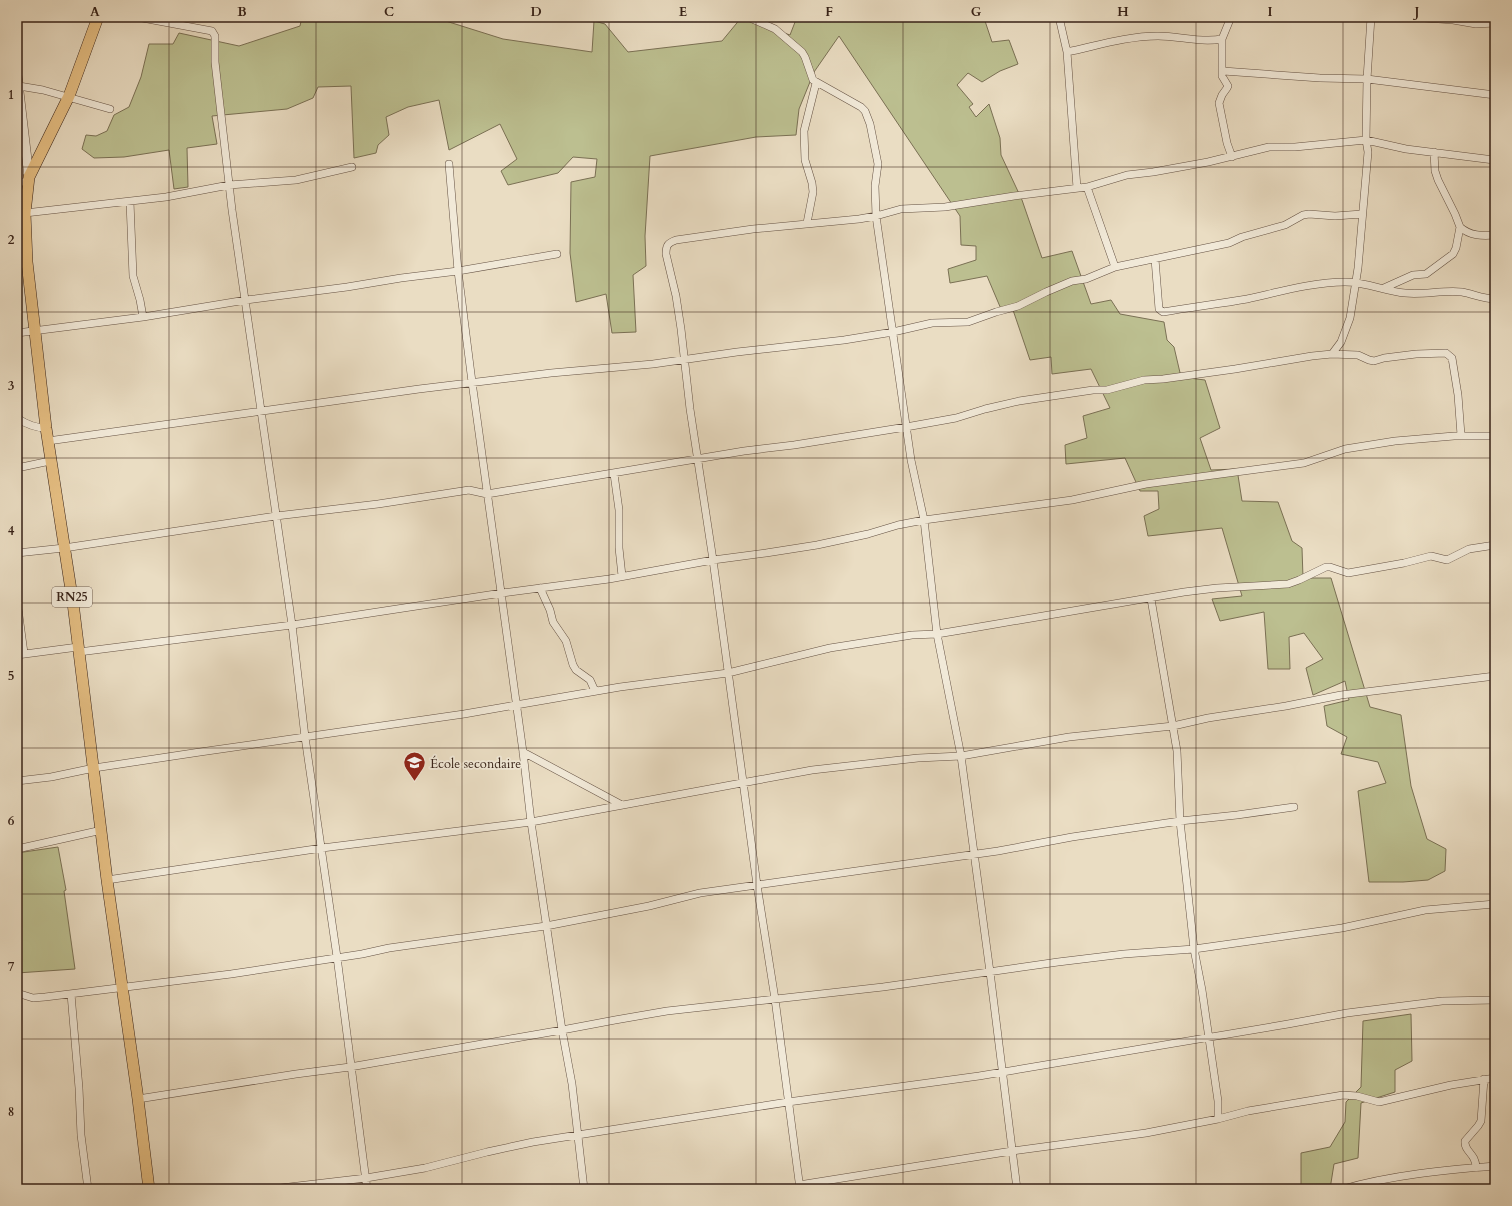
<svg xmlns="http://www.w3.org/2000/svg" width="1512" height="1206" font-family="Cardo,serif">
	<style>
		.green { fill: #bcbf90; stroke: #7a7054 }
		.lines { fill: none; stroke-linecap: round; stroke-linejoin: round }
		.minor-casing { stroke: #645143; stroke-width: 8 }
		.tertiary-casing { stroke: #645143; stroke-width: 10 }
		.primary-casing { stroke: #372218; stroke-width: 12 }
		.minor { stroke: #f1e9d8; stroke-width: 7 }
		.tertiary { stroke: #f1e9d8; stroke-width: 9 }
		.primary { stroke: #e5be82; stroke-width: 11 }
		.grid { fill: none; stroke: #372218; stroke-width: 1; stroke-opacity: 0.55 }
		.labels { text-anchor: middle; stroke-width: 3.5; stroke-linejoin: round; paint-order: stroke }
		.shield { fill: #f1e9d8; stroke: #6f5e52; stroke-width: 1 }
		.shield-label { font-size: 12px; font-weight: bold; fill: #372218 }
		.poi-label { font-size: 13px; fill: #372218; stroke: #f1e9d8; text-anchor: start }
		.neatline { fill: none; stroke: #372218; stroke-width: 1.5 }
		.grid-label { font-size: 13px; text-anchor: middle; font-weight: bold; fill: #372218 }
	</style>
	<rect width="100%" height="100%" fill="#eaddc3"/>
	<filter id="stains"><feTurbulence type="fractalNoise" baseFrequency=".005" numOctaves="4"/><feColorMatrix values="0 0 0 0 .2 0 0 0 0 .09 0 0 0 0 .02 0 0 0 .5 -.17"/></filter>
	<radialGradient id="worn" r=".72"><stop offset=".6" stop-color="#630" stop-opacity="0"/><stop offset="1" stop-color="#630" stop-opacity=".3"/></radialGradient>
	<path class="green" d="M302 17H433L503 39 592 52 594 21 605 24 628 52 722 41 741 18 790 35 797 17H1006V18L985 21 992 42 1009 40 1018 64 1000 71 982 82 968 73 957 85 973 104 969 107 976 117 989 104 1000 138 1001 155 1022 200 1042 258 1072 251 1091 304 1111 300 1120 314 1164 322 1167 340 1174 347 1181 377 1205 380 1220 428 1200 438 1211 470 1237 469 1242 501 1278 502 1292 541 1302 548 1303 578H1331L1370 707 1401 715 1411 786 1427 839 1446 849 1445 871 1428 880 1403 882H1369L1358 791 1386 783 1378 762 1341 754 1347 737 1327 726 1324 706 1349 700 1345 681 1313 695 1306 668 1323 659 1304 633 1289 637 1290 669H1268L1264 612 1220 621 1212 599 1242 596 1222 528 1148 536 1144 516 1159 509 1158 491H1140L1125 458 1066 464 1065 445 1087 438 1083 416 1110 408 1091 369 1052 374 1051 357 1030 360 1013 310 1001 309 987 276 950 283 948 269 976 260V246L961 245 960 216 839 36 814 72 799 109 796 135 756 137 650 156 645 236 646 266 633 275 636 332 612 333 606 294 576 302 570 253 571 182 595 177 597 159 573 157 558 173 508 185 501 171 517 159 500 124 449 150 439 100 408 107 386 117 389 135 378 145 376 153 354 158 351 86 318 87 313 98 287 109 212 116 217 144 187 148 188 187 174 189 169 150 124 157 94 158 82 149 86 135 96 136 107 131 114 115 129 107 141 77 149 44H173L179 33 239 46 300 26Z
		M58 847 66 890 64 891 75 969 17 973V853Z
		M1411 1014 1412 1061 1395 1070V1092L1361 1103 1358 1158 1334 1164 1330 1189H1301V1153L1330 1147 1345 1122 1346 1102 1361 1087 1363 1021Z"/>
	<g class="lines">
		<defs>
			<path id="minor" d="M137 17 212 31 215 36V62L232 210 292 625 305 737 337 957 367 1189
				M748 17 775 29 802 52 805 57 813 80 861 107 865 111 870 124 878 164 875 186 876 216 911 460 924 520 937 634 961 756 990 972 1017 1189
				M1059 17 1067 52 1077 188
				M1231 17 1222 39V76L1228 86 1227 88 1222 95 1219 103 1227 143 1232 157
				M1410 17 1453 20 1476 24 1495 23
				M1067 52C1096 46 1127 36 1158 36 1180 36 1200 43 1222 39
				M1223 71 1320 78 1367 79 1495 95
				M19 86 43 90 110 109
				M1434 152 1435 171 1438 180 1455 214 1460 227C1470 236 1482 236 1495 235
				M449 164 458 271 472 382 523 752 531 822 562 1030 572 1084 584 1189
				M17 182H28
				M1087 187 1115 267
				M130 202 133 276 140 300 143 317
				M25 213 166 197 229 185 296 180 352 167
				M807 223 813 192 812 183 805 160 804 131 816 83
				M1155 259 1159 309 1163 312C1191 307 1219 304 1247 299 1279 292 1313 282 1345 282 1366 282 1385 291 1405 293 1424 295 1443 290 1462 292 1473 294 1484 299 1495 299
				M1384 288 1413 275 1426 274 1453 254 1456 248 1460 227
				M17 333 143 317 246 300 347 287 401 278 458 271 557 254
				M1332 354 1341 342 1350 318 1358 268 1368 152 1366 140 1367 79 1371 17
				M17 418C26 424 35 428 46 428
				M48 441 419 389 551 373 653 364 737 352 844 340 893 332 932 323 968 322 996 312 1018 306 1046 292 1072 281 1086 279 1115 267 1229 243 1242 237 1285 225 1303 215 1309 214 1335 216 1362 214
				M17 468 50 461
				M614 474 619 510V548L622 576
				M17 553 64 548 276 516 378 504 469 490 487 494 744 451 794 445 906 427 956 418 985 409 1019 401 1093 390H1107L1144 380 1163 379 1235 369 1312 356 1332 354 1358 355 1369 360 1374 361 1384 358 1416 354 1446 353 1452 358 1458 395 1461 435
				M540 588 550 610 553 622 566 641 573 665 576 670 590 680 595 691
				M1151 599 1177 751 1180 821 1194 949 1202 990 1218 1101V1119
				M17 601 24 653
				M79 652 292 625 502 593 609 579 713 560 766 553 817 545 868 534 898 525 924 520 1072 500 1146 484 1304 463 1345 449 1395 441 1454 436H1495
				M17 655 78 647
				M523 752 622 805
				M17 781 51 777 94 768 200 752 464 714 620 687 728 673 830 648 912 635 937 634 967 629 1184 592 1217 588 1288 584 1299 580 1326 567H1330L1348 573 1404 563 1431 556 1447 560 1469 549 1495 545
				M17 849 102 830
				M107 880 322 848 531 822 812 770 918 758 961 756 1069 737 1173 726 1208 718 1286 706 1341 695 1495 676
				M17 993 33 998 45 997 231 974 362 954 389 948 546 926 649 906 700 893 998 851 1072 837 1180 821 1237 815 1294 807
				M71 994 79 1088 81 1135 88 1189
				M138 1099 296 1074 350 1067 562 1030 615 1020 667 1011 883 987 1058 962 1124 954 1194 949 1342 928 1425 910 1495 904
				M1476 1168C1476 1153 1464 1152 1465 1141L1478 1126 1481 1121 1484 1079
				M799 1185 1012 1151 1146 1133 1218 1119 1248 1111 1343 1095 1357 1096 1379 1102 1451 1085 1495 1078
				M272 1189 366 1178 425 1168 487 1152 533 1142 788 1102 979 1076 1288 1024 1347 1013 1442 1001 1495 1000
				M800 1189 775 999 757 885 713 560 690 409 681 329 676 296 666 254C666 245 668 243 676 240L753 229 859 219 876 216 901 209 945 207 1014 196 1087 187 1127 175 1153 172 1208 162 1269 147H1295L1366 140 1406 149 1494 160
				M1343 1189C1392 1175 1444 1170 1495 1166"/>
			<path id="tertiary" d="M17 75 29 177"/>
			<path id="primary" d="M98 17 69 96 29 177 25 213 27 262 46 428 73 603 107 880 138 1099 149 1189"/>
		</defs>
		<use href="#minor" class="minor-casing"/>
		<use href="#tertiary" class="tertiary-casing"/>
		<use href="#primary" class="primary-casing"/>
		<use href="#minor" class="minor"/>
		<use href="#tertiary" class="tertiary"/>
		<use href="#primary" class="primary"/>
	</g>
	<path class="grid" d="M169 17V1189M316 17V1189M462 17V1189M609 17V1189M756 17V1189M903 17V1189M1050 17V1189M1196 17V1189M1343 17V1189M17 167H1495M17 312H1495M17 458H1495M17 603H1495M17 748H1495M17 894H1495M17 1039H1495"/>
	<defs>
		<symbol id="school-pin" viewBox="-11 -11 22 30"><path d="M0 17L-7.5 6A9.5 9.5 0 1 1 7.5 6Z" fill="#8f2418" stroke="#f1e9d8"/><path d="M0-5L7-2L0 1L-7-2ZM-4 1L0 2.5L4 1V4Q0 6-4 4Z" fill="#fff"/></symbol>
	</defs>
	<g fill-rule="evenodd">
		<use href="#school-pin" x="402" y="750" width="25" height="34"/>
	</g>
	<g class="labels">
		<rect class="shield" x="52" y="587" width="40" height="20" rx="3"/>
		<g class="shield-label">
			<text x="72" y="601">RN25</text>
		</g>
		<g class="poi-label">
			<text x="430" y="768">École secondaire</text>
		</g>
	</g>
	<rect width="1512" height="1206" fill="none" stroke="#eaddc3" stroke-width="44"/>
	<rect x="22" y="22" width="1468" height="1162" class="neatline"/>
	<g class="grid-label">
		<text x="95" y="16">A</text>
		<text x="242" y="16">B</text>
		<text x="389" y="16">C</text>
		<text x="536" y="16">D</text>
		<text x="683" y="16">E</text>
		<text x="829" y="16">F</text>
		<text x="976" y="16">G</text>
		<text x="1123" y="16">H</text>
		<text x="1270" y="16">I</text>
		<text x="1417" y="16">J</text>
		<text x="11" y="99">1</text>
		<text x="11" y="244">2</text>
		<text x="11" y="390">3</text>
		<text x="11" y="535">4</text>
		<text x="11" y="680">5</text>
		<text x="11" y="825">6</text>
		<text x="11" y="971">7</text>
		<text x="11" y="1116">8</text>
	</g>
	<rect width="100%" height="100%" filter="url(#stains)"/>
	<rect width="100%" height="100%" fill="url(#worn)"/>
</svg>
